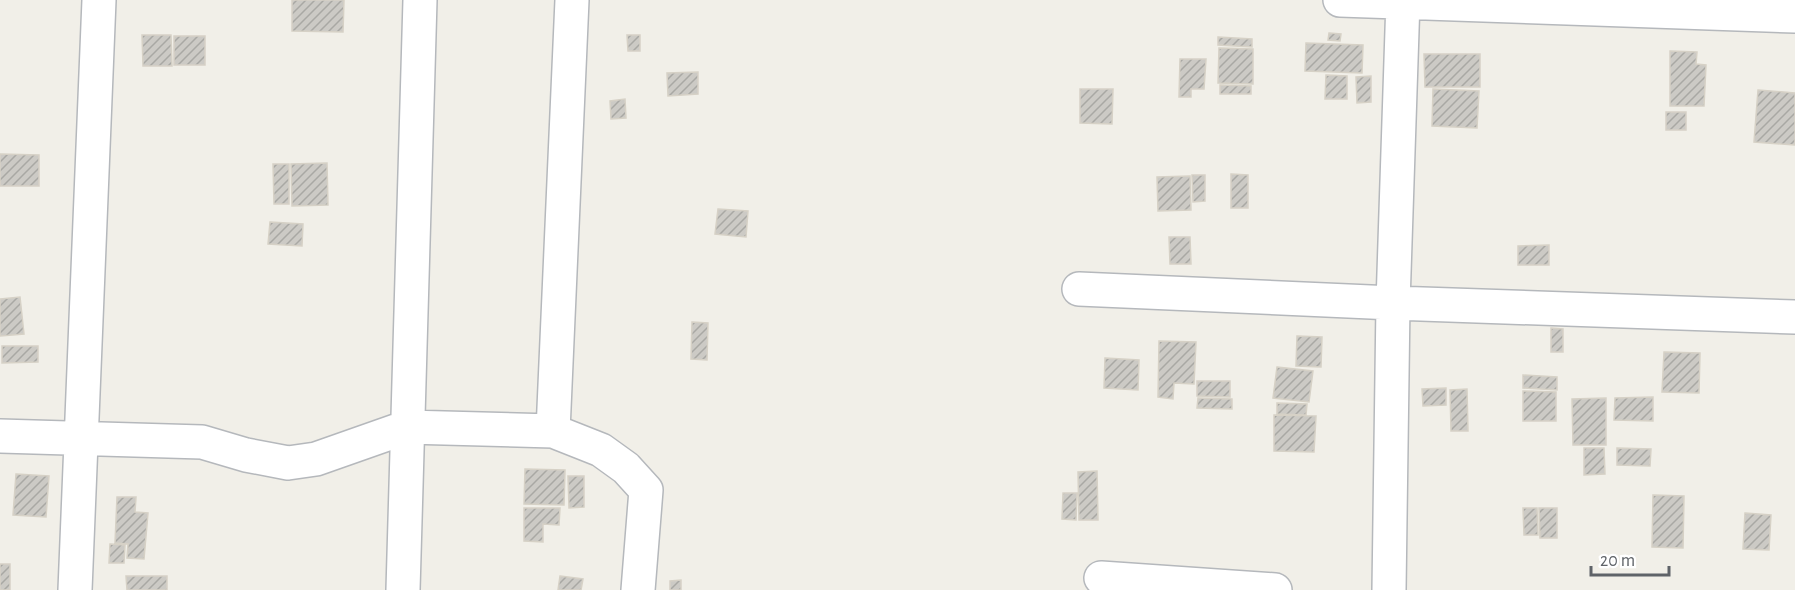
<svg xmlns="http://www.w3.org/2000/svg" width="1795" height="590" font-family="'Alegreya Sans',sans-serif">
	<style>
		.building { fill: url(#building-hatch); stroke: #d6d1c6; stroke-width: 1.5 }
		.lines { fill: none; stroke-linecap: round; stroke-linejoin: round }
		.minor-casing { stroke: #b5b8bc; stroke-width: 36 }
		.minor { stroke: #fff; stroke-width: 33 }
	</style>
	<defs>
		<pattern id="building-hatch" width="6" height="6" patternUnits="userSpaceOnUse" patternTransform="scale(1.5)"><rect width="6" height="6" fill="#cccac5"/><path d="M-1 1l2-2M0 6l6-6M5 7l2-2" fill="none" stroke="#a9a8a4"/></pattern>
	</defs>
	<rect width="100%" height="100%" fill="#f1efe8"/>
	<path class="building" d="M292 0H344L343 32 292 31Z
		M1329 33 1341 34 1340 41 1328 40Z
		M142 35H171L172 66H143Z
		M627 35H640V51H628Z
		M174 36H205V65H174Z
		M1218 37 1252 39V47L1218 45Z
		M1306 43 1363 45 1362 73 1305 71Z
		M1219 48 1253 49V84L1218 83Z
		M1670 51 1697 52 1696 64 1706 65 1704 106H1670Z
		M1424 54H1480V87H1425Z
		M1180 59H1206L1204 89H1191V97H1179Z
		M698 72V94L668 96 667 73Z
		M1326 75 1347 76V99H1325Z
		M1371 76V102L1357 103 1356 77Z
		M1220 85 1251 86V94H1220Z
		M1080 89H1113L1112 124 1080 123Z
		M1433 89 1479 91 1477 128 1432 126Z
		M1758 90 1795 93V145L1754 142Z
		M625 99 626 118 611 119 610 101Z
		M1666 112H1686V130H1666Z
		M0 154 39 155V186H0Z
		M327 163 328 205 292 206 291 164Z
		M273 164H289V204H274Z
		M1231 174 1248 175V208H1231Z
		M1192 175H1205V201L1193 202Z
		M1190 176 1191 210 1158 211 1157 177Z
		M718 209 748 211 746 237 715 234Z
		M270 222 303 224 302 246 268 244Z
		M1169 237H1190L1191 264H1170Z
		M1549 245V265H1518V246Z
		M20 297 24 334 0 336V299Z
		M692 322 708 323 707 360 691 359Z
		M1551 328 1563 329V352H1551Z
		M1297 336 1322 337 1321 367 1296 366Z
		M1159 341 1196 342 1194 384 1174 383 1173 399 1158 397Z
		M2 346H38V362L2 363Z
		M1664 352 1700 353 1699 393 1662 392Z
		M1105 358 1139 360 1138 390 1104 388Z
		M1277 367 1313 371 1309 402 1273 398Z
		M1523 375 1557 377V390L1523 388Z
		M1197 381H1230V397L1197 396Z
		M1446 388V405L1423 406 1422 389Z
		M1467 389 1468 431H1451L1450 390Z
		M1523 391 1556 392V421H1523Z
		M1653 397V421L1614 420 1615 398Z
		M1198 398 1232 399V409L1197 408Z
		M1606 398V445H1573L1572 399Z
		M1277 403 1307 404 1306 415 1277 414Z
		M1274 415 1316 416 1314 452 1274 451Z
		M1584 448H1604L1605 474 1584 475Z
		M1617 448 1651 449 1650 466 1617 465Z
		M525 469 565 470 564 505 524 504Z
		M1097 471 1098 520H1079L1078 472Z
		M16 474 49 476 46 517 13 515Z
		M568 476H584V507L569 508Z
		M1063 493H1077L1076 520 1062 519Z
		M1653 495 1684 496 1683 548 1652 547Z
		M117 497H136L135 512 148 513 144 559 127 558 128 544 115 543Z
		M524 508H560L559 525 543 524V542L524 541Z
		M1523 508H1537L1538 535H1524Z
		M1539 508H1557V538H1540Z
		M1745 513 1771 515 1769 550 1743 549Z
		M110 544 125 545 124 563H109Z
		M0 564H10V590H0Z
		M126 576H167V590H127Z
		M560 576 583 579 581 590H558Z
		M681 580V590H670V581Z"/>
	<g class="lines">
		<defs>
			<path id="minor" d="M1340 0 1795 16
				M1079 289 1393 303 1795 317
				M553 431 572 0
				M0 436 202 442 246 455 288 463 316 459 407 427 553 431 601 450 626 468 646 490 638 590
				M1101 578 1275 590
				M75 590 99 0
				M403 590 420 0
				M1389 590 1393 303 1403 0"/>
		</defs>
		<use href="#minor" class="minor-casing"/>
		<use href="#minor" class="minor"/>
	</g>
	<path d="M1591 566v9h78v-9" fill="none" stroke="#5f6368" stroke-width="3"/>
	<text x="1600" y="566" font-size="18" fill="#5f6368" stroke="#ffffff" stroke-width="4.5" paint-order="stroke">20 m</text>
</svg>
